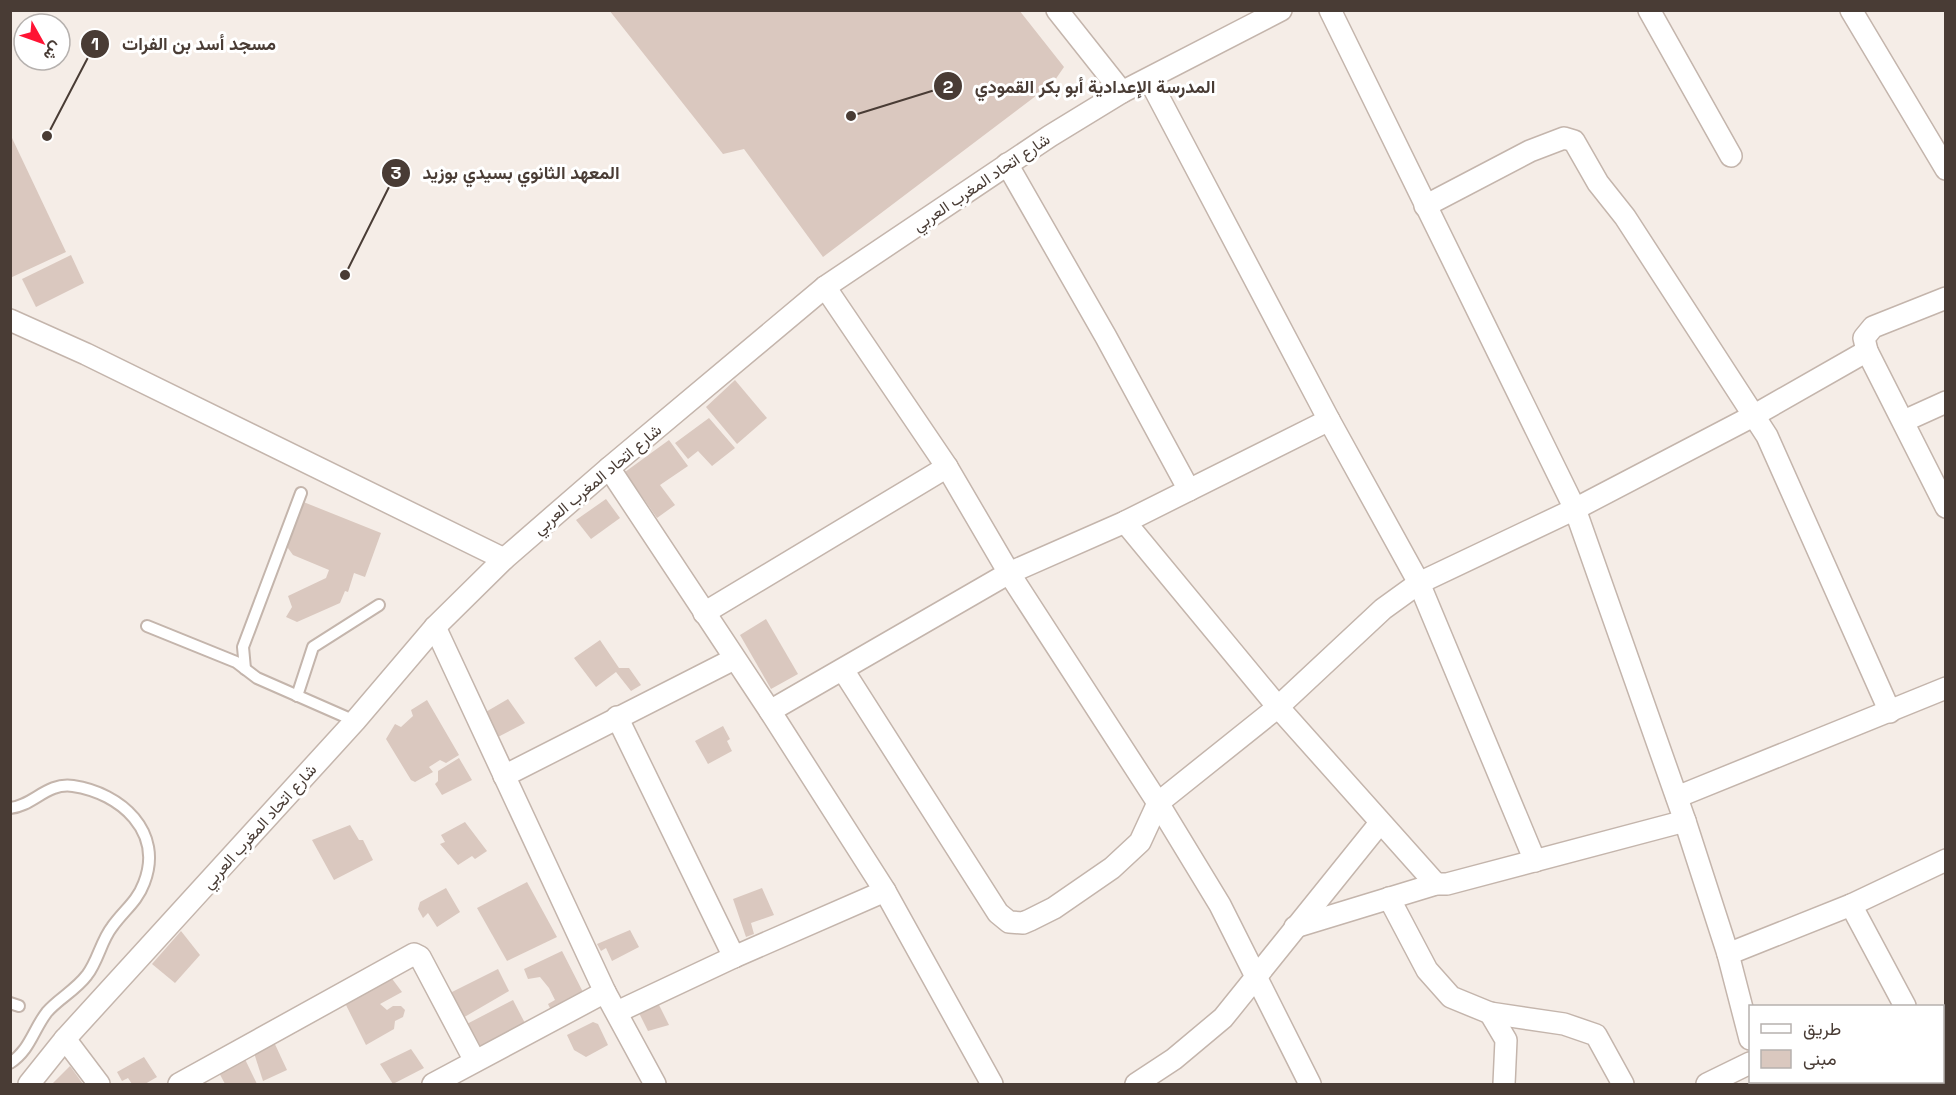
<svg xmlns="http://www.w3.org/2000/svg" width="1956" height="1095" font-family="'Space Grotesk',Vazirmatn,sans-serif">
	<rect width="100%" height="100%" fill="#f5ede7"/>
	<g fill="#dac8bf">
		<path d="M 609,10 L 1019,10 L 1064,67 L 1053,83 L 823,257 L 744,149 L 723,154 Z"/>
		<path d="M 12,138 L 66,252 L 10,278 L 10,139 Z"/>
		<path d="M 71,255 L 84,283 L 36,307 L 22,279 Z"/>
		<path d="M 735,380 L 767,418 L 737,444 L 706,407 Z"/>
		<path d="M 709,418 L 735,448 L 712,466 L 698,451 L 688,459 L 675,443 Z"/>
		<path d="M 669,440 L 688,466 L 660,485 L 675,505 L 657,518 L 625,472 Z"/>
		<path d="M 606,499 L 620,518 L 591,539 L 576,520 Z"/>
		<path d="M 301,501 L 381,533 L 365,577 L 354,573 L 348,592 L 345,591 L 340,603 L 297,622 L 286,617 L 292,607 L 288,596 L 326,578 L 329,570 L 293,555 L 285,544 Z"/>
		<path d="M 766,619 L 798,674 L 771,689 L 740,635 Z"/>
		<path d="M 600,640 L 619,668 L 629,668 L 641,685 L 631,691 L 616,672 L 596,687 L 574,658 Z"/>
		<path d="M 508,699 L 525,723 L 498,737 L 484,713 Z"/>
		<path d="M 427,700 L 459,755 L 446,763 L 440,760 L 429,767 L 433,772 L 415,782 L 411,780 L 386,739 L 395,724 L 401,727 L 413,716 L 411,710 Z"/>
		<path d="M 723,726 L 730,739 L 727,741 L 732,751 L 708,764 L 695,741 Z"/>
		<path d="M 459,758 L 472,780 L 442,795 L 435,784 L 438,781 L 438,771 Z"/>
		<path d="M 465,822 L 487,851 L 475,859 L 472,856 L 458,865 L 440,844 L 445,842 L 441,835 Z"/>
		<path d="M 350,825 L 359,840 L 363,840 L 373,860 L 334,880 L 312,840 Z"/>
		<path d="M 527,882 L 557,937 L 507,961 L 477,908 Z"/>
		<path d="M 446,888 L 460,912 L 437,927 L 428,913 L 423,918 L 418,909 L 420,902 Z"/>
		<path d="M 762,888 L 774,915 L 751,923 L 754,934 L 746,937 L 733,899 Z"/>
		<path d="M 630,930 L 639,947 L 612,961 L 606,948 L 601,951 L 597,944 Z"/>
		<path d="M 181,931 L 200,955 L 175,983 L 152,964 Z"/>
		<path d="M 562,951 L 585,996 L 553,1014 L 548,1004 L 555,1000 L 549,988 L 540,977 L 528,979 L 524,969 Z"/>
		<path d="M 498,969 L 509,991 L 461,1019 L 448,994 Z"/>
		<path d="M 387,972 L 402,992 L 380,1004 L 387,1010 L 393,1006 L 401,1006 L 405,1010 L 403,1017 L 395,1021 L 394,1029 L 366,1045 L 346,1005 L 369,990 Z"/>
		<path d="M 513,1000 L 527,1027 L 481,1048 L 478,1042 L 472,1040 L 463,1026 Z"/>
		<path d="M 659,1005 L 669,1025 L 648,1031 L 639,1013 Z"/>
		<path d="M 593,1022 L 598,1024 L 608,1045 L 586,1057 L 574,1050 L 567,1035 Z"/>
		<path d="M 273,1040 L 287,1070 L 263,1081 L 253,1050 Z"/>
		<path d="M 411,1049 L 424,1068 L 393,1084 L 380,1064 Z"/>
		<path d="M 242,1053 L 257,1084 L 225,1084 L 216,1067 Z"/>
		<path d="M 144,1057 L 157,1077 L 145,1084 L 132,1084 L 128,1078 L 122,1081 L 117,1072 Z"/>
		<path d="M 70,1066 L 83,1084 L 52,1084 Z"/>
	</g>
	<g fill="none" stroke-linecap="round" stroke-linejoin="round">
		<defs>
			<g id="service">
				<path d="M 147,626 L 236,662 L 257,678 L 355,721"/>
				<path d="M 245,669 L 243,647 L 301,493"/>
				<path d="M 297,696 L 313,647 L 379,605"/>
				<path d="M 10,808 C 33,806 47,782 73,786 C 121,793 164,832 144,883 C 137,902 123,911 112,927 C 101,941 98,961 87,975 C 76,990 58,999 47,1012 C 33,1030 30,1050 10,1063"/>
				<path d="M 10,1003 L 19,1006"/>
			</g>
			<g id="minor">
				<path d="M 1057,10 L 1122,92"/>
				<path d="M 1330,10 L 1575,509 L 1685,821 L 1728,954 L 1750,1039"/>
				<path d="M 1649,10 L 1731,156"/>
				<path d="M 1851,10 L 1946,169"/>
				<path d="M 1149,79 L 1329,420 L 1419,583 L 1535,861"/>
				<path d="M 1007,164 L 1106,337 L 1189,490"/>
				<path d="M 1425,206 L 1530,151 L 1564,138 L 1574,141 L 1598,183 L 1625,217 L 1767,436 L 1890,712"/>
				<path d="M 825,287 L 947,467 L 1009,573 L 1158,803 L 1220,905 L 1310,1084"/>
				<path d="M 1946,298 L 1873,327 L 1864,338 L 1867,351 L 1946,507"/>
				<path d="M 10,320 L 86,354 L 504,559"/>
				<path d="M 1904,421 L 1946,402"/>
				<path d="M 609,468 L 770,711 L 885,891 L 992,1084"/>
				<path d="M 1125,522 L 1278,707 L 1436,884"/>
				<path d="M 704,613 L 947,467"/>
				<path d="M 435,627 L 605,992 L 655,1084"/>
				<path d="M 843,670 L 998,913 L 1009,922 L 1023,923 L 1030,920 L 1054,908 L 1112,868 L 1140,842 L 1158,803 L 1278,707 L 1383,609 L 1419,583 L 1575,509 L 1753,416 L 1867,351"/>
				<path d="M 770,711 L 1009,573 L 1125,522 L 1329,420"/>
				<path d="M 617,717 L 734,957"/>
				<path d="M 504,776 L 734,659"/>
				<path d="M 1677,797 L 1946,688"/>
				<path d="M 1389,898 L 1427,970 L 1451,997 L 1490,1013 L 1564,1024 L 1596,1035 L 1623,1084"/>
				<path d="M 1851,905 L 1905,1006"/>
				<path d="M 1295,927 L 1436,884 L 1447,884 L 1685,821"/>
				<path d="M 1728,954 L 1851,905 L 1946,860"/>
				<path d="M 617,1012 L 734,957 L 885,891"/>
				<path d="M 1490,1013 L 1506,1040 L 1504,1084"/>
				<path d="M 65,1039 L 99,1084"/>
				<path d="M 1942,1076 L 1946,1081"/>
				<path d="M 1762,1082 L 1763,1084"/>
				<path d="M 29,1084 L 65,1039 L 355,721 L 435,627 L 504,559 L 609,468 L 825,287 L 1050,136 L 1122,92 L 1281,10"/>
				<path d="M 179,1084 L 414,954 L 420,957 L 475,1061"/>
				<path d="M 433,1084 L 605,992"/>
				<path d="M 1136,1084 L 1174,1059 L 1223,1018 L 1380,823"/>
				<path d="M 1707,1084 L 1750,1063"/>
			</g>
		</defs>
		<use href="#service" stroke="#c4b5ac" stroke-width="14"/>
		<use href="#minor" stroke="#c4b5ac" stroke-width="24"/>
		<use href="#service" stroke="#fff" stroke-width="10"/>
		<use href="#minor" stroke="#fff" stroke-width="21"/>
	</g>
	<g text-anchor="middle" stroke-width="6" stroke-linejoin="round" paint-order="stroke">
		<g font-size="16" fill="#493c35" stroke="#fff">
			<text transform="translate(981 182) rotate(-34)" y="6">شارع اتحاد المغرب العربي</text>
			<text transform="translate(597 479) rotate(-40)" y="6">شارع اتحاد المغرب العربي</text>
			<text transform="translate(259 826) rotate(-48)" y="6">شارع اتحاد المغرب العربي</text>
		</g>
	</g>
	<path fill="none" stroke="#493c35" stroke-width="2" d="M47 136L95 44M851 116L948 86M345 275L396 173"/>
	<g fill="#493c35" stroke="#fff" stroke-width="2">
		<circle cx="47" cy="136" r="6"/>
		<circle cx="851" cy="116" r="6"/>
		<circle cx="345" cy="275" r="6"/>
		<circle cx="95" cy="44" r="15"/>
		<circle cx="948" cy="86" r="15"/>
		<circle cx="396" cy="173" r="15"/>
	</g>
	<g font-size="18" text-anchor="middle" font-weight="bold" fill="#fff">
		<text x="95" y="50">1</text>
		<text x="948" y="93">2</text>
		<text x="396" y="179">3</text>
	</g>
	<g font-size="18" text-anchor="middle" font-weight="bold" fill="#493c35" stroke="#fff" stroke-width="6" stroke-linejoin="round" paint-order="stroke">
		<text x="199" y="50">مسجد أسد بن الفرات</text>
		<text x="1095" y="93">المدرسة الإعدادية أبو بكر القمودي</text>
		<text x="521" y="179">المعهد الثانوي بسيدي بوزيد</text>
	</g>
	<rect width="1956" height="1095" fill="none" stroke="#493c35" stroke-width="24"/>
	<rect x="1749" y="1005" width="195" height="78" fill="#ffffff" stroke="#b6b1ae" stroke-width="1.5"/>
	<rect x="1761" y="1024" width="30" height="9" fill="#ffffff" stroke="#b6b1ae" stroke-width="1.5"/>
	<text x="1803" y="1035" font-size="18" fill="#493c35">طريق</text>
	<rect x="1761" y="1050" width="30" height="18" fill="#dac8bf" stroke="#b6b1ae" stroke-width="1.5"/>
	<text x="1803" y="1065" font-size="18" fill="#493c35">مبنى</text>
	<g transform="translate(42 42) rotate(130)"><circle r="28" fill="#ffffff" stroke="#b6b1ae" stroke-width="1.5"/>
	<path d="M0-4.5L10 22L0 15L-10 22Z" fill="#ff1434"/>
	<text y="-9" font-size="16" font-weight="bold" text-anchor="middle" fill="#493c35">ش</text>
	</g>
</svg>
